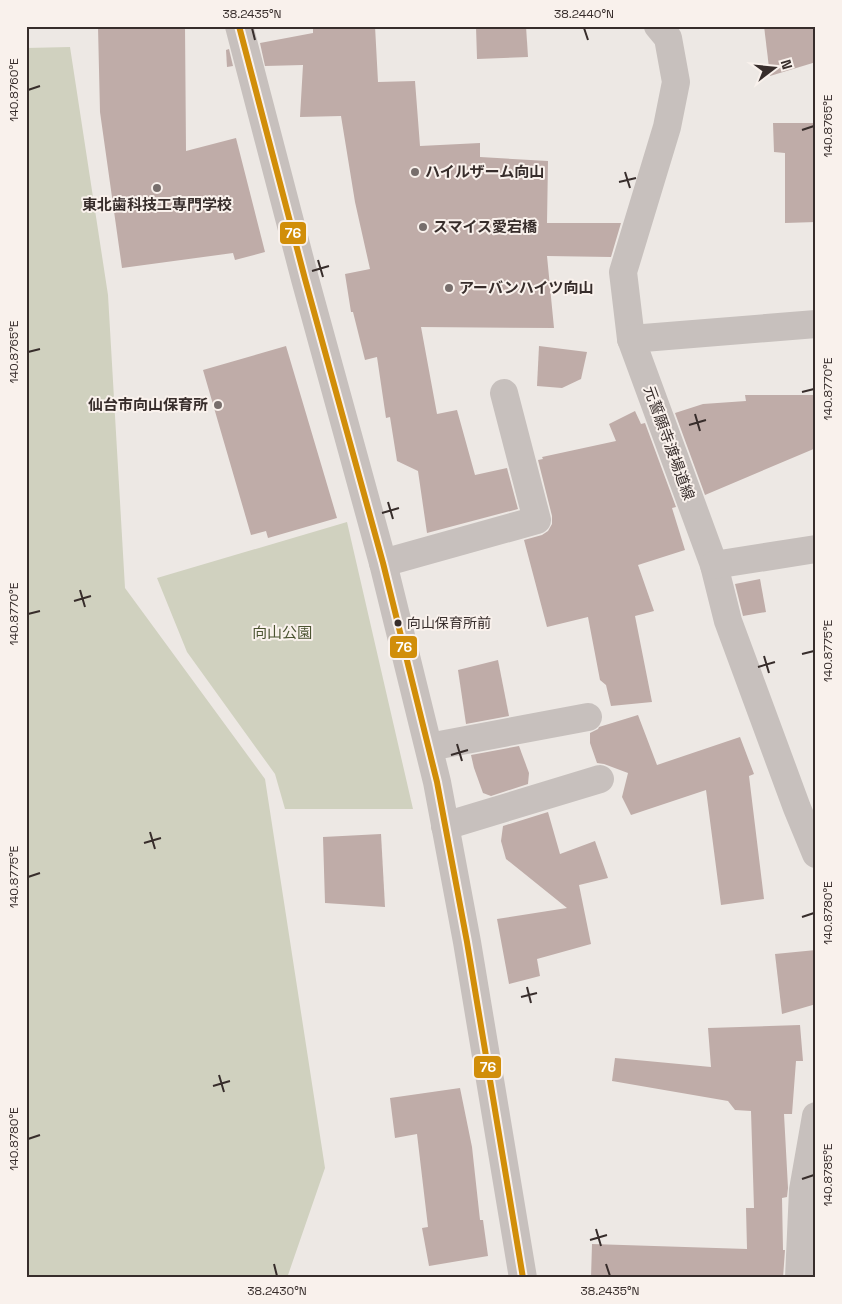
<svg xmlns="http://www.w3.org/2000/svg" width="842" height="1304" font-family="'Space Grotesk','Noto Sans JP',sans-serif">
	<rect width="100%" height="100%" fill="#ede8e4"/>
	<g fill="#d0d1bf">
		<path d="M 70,47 L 108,295 L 125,588 L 265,779 L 325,1168 L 287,1278 L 26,1278 L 26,48 Z"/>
		<path d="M 347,522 L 413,809 L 285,809 L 275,774 L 187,652 L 157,578 Z"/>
	</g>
	<g fill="#bfaca8">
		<path d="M 124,26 L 185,26 L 186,151 L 236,138 L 265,252 L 235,260 L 233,253 L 122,268 L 100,112 L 98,27 Z"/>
		<path d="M 313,26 L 375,26 L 378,82 L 415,81 L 420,146 L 480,143 L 480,157 L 548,161 L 547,223 L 621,223 L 611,257 L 547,256 L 554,328 L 421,327 L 437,414 L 457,410 L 475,475 L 507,468 L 518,509 L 427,533 L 418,471 L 397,461 L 390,417 L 386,418 L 377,357 L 365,360 L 353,312 L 351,312 L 345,274 L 370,269 L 355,202 L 341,116 L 300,117 L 303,65 L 265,66 L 260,43 L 313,33 Z"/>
		<path d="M 476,26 L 526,26 L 528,57 L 477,59 Z"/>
		<path d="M 764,26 L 816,26 L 816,62 L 770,76 Z"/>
		<path d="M 229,49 L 233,66 L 227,67 L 226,50 Z"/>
		<path d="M 773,123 L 816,123 L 816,222 L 785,223 L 785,153 L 774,152 Z"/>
		<path d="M 286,346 L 337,518 L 268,538 L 266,531 L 251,535 L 203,370 Z"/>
		<path d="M 539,346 L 587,352 L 581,379 L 562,388 L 537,386 Z"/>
		<path d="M 745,395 L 816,395 L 816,448 L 705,495 L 675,413 L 703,404 L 746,401 Z"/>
		<path d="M 635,411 L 641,424 L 645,423 L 676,507 L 672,508 L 685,550 L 638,565 L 654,611 L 635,616 L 652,702 L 611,706 L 606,685 L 600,680 L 588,617 L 547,627 L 524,540 L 542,535 L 548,531 L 552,524 L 552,516 L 538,460 L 543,459 L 542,457 L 616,441 L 609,424 Z"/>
		<path d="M 760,579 L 766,612 L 743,616 L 735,584 Z"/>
		<path d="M 498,660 L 509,716 L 466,724 L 458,670 Z"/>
		<path d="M 638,715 L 657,765 L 740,737 L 754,774 L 749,776 L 764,899 L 721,905 L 706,790 L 631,815 L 622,797 L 628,773 L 604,764 L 597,763 L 590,743 L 590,733 L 598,729 L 599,727 Z"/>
		<path d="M 519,746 L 529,773 L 528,784 L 491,796 L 483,793 L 474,768 L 471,755 Z"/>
		<path d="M 548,812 L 560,854 L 595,841 L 608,878 L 579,885 L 591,944 L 537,959 L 540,976 L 509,984 L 497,919 L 567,908 L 506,859 L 501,841 L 503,826 Z"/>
		<path d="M 381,834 L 385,907 L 325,903 L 323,837 Z"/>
		<path d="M 816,950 L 816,1004 L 782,1014 L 775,954 Z"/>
		<path d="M 800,1025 L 803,1061 L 796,1061 L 792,1114 L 784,1114 L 788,1188 L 787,1197 L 782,1198 L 783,1250 L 785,1250 L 783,1278 L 591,1278 L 592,1244 L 747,1249 L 746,1208 L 754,1208 L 751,1111 L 735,1110 L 728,1101 L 612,1081 L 615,1058 L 711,1067 L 708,1028 Z"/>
		<path d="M 460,1088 L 472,1147 L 480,1220 L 483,1220 L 488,1256 L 429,1266 L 422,1228 L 428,1227 L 417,1134 L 395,1138 L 390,1098 Z"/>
	</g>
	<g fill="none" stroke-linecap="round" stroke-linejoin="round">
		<g stroke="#c7c0bd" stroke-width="28">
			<path d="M 239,26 L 305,279 L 383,563 L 437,782 L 467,942 L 523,1278"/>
			<path d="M 658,26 L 668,38 L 676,82 L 667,127 L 623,272 L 631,339 L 714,565 L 728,621 L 797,808 L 816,854"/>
			<path d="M 631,339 L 816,324"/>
			<path d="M 383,563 L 537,520 L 504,393"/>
			<path d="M 714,565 L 816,549"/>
			<path d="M 429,747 L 588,717"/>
			<path d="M 445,826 L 600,779"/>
			<path d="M 799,1278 L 803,1190 L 816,1116"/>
		</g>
		<defs>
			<path id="bus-1" d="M 239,26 L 305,279 L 383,563 L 437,782 L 467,942 L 523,1278"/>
		</defs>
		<use href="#bus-1" stroke="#f9f1ec" stroke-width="10"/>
		<use href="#bus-1" stroke="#d18e09" stroke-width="6"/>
	</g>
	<path fill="none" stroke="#372d2b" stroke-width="2" d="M 252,28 L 255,40M 584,28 L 588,40M 28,90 L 40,86M 802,130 L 814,126M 625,172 L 630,188M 619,182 L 636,178M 318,260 L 323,277M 312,271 L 329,266M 28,352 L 40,349M 802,392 L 814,389M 695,414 L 700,431M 689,425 L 706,420M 388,502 L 393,519M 382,513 L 399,508M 80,590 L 85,607M 74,601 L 91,596M 28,614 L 40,611M 802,654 L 814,651M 764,656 L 769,673M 758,667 L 775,662M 457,744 L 462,761M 451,755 L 468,750M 150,832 L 155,849M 144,843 L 161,838M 28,877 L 40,873M 802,917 L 814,913M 527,987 L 531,1003M 521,997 L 537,993M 219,1075 L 224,1092M 213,1086 L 230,1081M 28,1139 L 40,1135M 802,1179 L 814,1175M 596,1229 L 601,1246M 590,1240 L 607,1235M 274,1264 L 277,1276M 606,1264 L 610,1276"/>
	<g fill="#776e6c" stroke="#f9f1ec" stroke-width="2">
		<circle cx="415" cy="172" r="5"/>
		<circle cx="157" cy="188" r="5"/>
		<circle cx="423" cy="227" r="5"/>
		<circle cx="449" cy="288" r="5"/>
		<circle cx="218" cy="405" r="5"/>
	</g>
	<circle fill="#372d2b" stroke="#f9f1ec" stroke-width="2" cx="398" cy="623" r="4.5"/>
	<g text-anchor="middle" stroke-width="4" stroke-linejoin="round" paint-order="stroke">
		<g font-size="14" fill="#372d2b" stroke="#f9f1ec" text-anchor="start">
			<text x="407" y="628">向山保育所前</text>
		</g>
		<g font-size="15" font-weight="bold" fill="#372d2b" stroke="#f9f1ec" text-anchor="start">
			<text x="425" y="177">ハイルザーム向山</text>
			<text x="157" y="210" text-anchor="middle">東北歯科技工専門学校</text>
			<text x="433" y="232">スマイス愛宕橋</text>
			<text x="459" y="293">アーバンハイツ向山</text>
			<text x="208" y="410" text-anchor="end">仙台市向山保育所</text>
		</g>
		<g font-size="15" fill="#372d2b" stroke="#f9f1ec">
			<text transform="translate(669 443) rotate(70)" y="5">元誓願寺渡場道線</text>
		</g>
		<g font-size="15" fill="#4b5431" stroke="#f9f1ec">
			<text x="282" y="638">向山公園</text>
		</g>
	</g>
	<g stroke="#f9f1ec" stroke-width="2">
		<rect x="279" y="221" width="28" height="24" rx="5" fill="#d18e09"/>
		<rect x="389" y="635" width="29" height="24" rx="5" fill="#d18e09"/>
		<rect x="473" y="1055" width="29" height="24" rx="5" fill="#d18e09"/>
	</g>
	<g font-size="14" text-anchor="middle" font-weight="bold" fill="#fff">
		<text x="293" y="238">76</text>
		<text x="404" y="652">76</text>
		<text x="488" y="1072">76</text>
	</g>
	<rect width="842" height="1304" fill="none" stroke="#f9f1ec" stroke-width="55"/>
	<g transform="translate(774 68) rotate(74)" stroke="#f9f1ec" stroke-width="4" paint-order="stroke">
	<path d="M0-4L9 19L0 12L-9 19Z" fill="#372d2b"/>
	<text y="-8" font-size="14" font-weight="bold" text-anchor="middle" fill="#372d2b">N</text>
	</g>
	<rect x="28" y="28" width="786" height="1248" fill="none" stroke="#372d2b" stroke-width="2"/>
	<g font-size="12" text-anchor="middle" fill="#372d2b">
		<text x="252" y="18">38.2435°N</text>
		<text x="584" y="18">38.2440°N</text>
		<text transform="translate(14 90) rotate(-90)" y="4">140.8760°E</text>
		<text transform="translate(828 126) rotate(-90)" y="4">140.8765°E</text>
		<text transform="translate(14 352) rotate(-90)" y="4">140.8765°E</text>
		<text transform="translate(828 389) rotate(-90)" y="4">140.8770°E</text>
		<text transform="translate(14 614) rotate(-90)" y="4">140.8770°E</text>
		<text transform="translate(828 651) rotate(-90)" y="4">140.8775°E</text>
		<text transform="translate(14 877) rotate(-90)" y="4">140.8775°E</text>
		<text transform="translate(828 913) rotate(-90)" y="4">140.8780°E</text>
		<text transform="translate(14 1139) rotate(-90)" y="4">140.8780°E</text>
		<text transform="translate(828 1175) rotate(-90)" y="4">140.8785°E</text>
		<text x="277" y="1295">38.2430°N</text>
		<text x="610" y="1295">38.2435°N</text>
	</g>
</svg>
